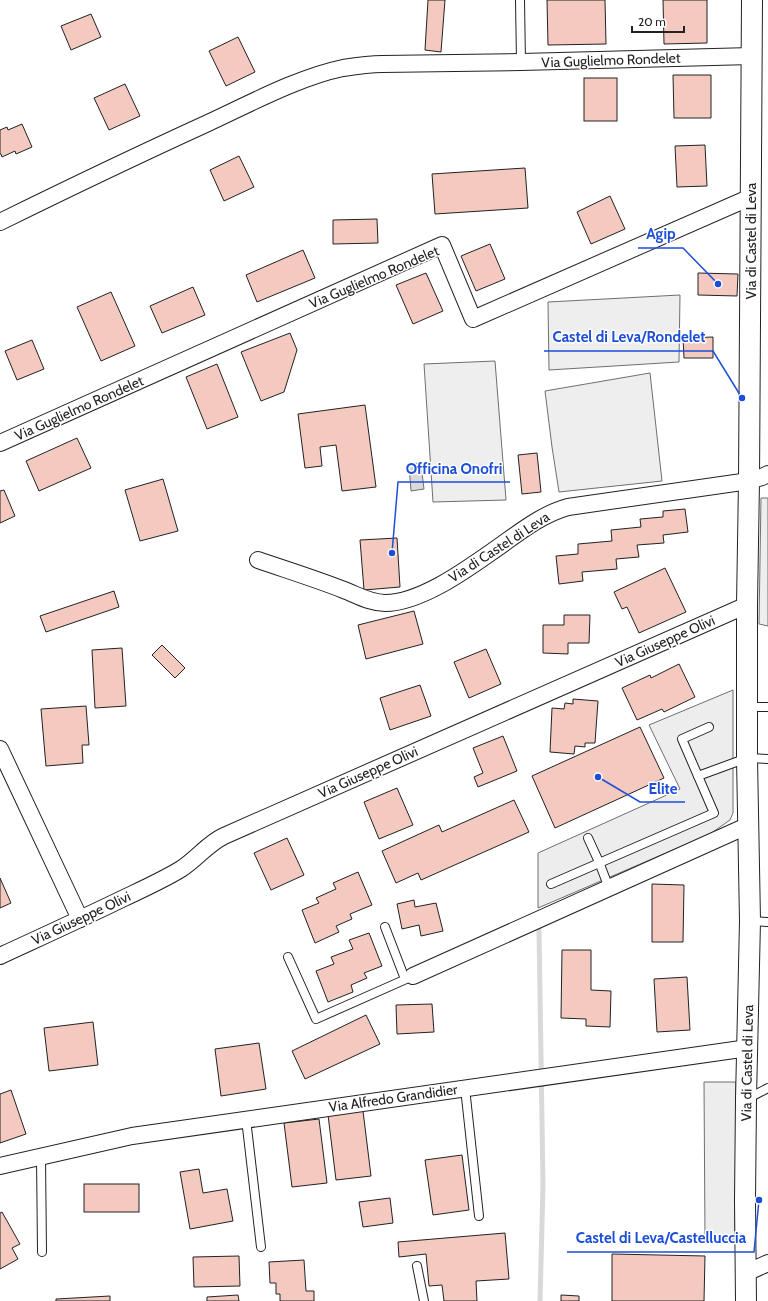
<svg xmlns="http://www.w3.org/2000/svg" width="768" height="1301" font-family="Cabin,sans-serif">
	<rect width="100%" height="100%" fill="#fff"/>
	<g fill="#eee" stroke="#6f6f6f">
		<path d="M 680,295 L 679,362 L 549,370 L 548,302 Z"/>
		<path d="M 495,361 L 506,500 L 433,502 L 424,364 Z"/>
		<path d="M 650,373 L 662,481 L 559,492 L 552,447 L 545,391 Z"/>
		<path d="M 761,498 L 768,498 L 768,626 L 759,624 Z"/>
	</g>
	<g fill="#ededed" stroke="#6f6f6f">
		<path d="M 733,690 L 733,813 L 730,820 L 710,834 L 538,908 L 538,853 L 680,789 L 649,725 Z"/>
		<path d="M 704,1082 L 736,1082 L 735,1239 L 705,1239 Z"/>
	</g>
	<path fill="#d9d9d9" stroke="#6f6f6f" d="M 413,463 L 421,464 L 424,489 L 411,491 L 409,466 Z"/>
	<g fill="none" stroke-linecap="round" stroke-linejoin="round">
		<path stroke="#d9d9d9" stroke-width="5" d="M 539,929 L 543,1185 L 540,1301"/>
	</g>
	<g fill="#f3c9c0" stroke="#222">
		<path d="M 428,0 L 445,0 L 441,52 L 425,50 Z"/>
		<path d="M 547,0 L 605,0 L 606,44 L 548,45 Z"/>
		<path d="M 663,0 L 707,0 L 707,43 L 664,44 Z"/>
		<path d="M 91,14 L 101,37 L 71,50 L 61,26 Z"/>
		<path d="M 238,37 L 255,72 L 226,86 L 209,51 Z"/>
		<path d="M 673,75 L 711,75 L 711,118 L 674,118 Z"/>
		<rect x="584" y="78" width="33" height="43"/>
		<path d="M 125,84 L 140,116 L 109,130 L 94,98 Z"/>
		<path d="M 22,124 L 32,147 L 16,154 L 15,151 L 2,157 L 1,154 L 0,154 L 0,130 L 7,127 L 8,130 Z"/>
		<path d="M 705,145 L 707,186 L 677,187 L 675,146 Z"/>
		<path d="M 239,156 L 254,187 L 224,201 L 210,170 Z"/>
		<path d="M 525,168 L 528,208 L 435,214 L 432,174 Z"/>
		<path d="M 610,196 L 625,229 L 591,244 L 577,212 Z"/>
		<path d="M 377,219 L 378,243 L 333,244 L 333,220 Z"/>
		<path d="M 490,244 L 505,279 L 476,291 L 461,256 Z"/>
		<path d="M 303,250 L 315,278 L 257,302 L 246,275 Z"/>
		<path d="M 426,273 L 443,311 L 413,324 L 396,285 Z"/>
		<path d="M 698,273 L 738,274 L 737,296 L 698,295 Z"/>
		<path d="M 193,287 L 205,315 L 162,333 L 150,306 Z"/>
		<path d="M 111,292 L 135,346 L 101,361 L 77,307 Z"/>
		<path d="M 290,333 L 297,350 L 284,392 L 261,401 L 241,352 Z"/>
		<path d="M 713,337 L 713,358 L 684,358 L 683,338 Z"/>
		<path d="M 32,340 L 44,369 L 17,380 L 5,351 Z"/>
		<path d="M 217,364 L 238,417 L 207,429 L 186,377 Z"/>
		<path d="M 365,405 L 376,487 L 342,491 L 336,445 L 320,447 L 322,466 L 305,468 L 298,414 Z"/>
		<path d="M 77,438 L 91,468 L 39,491 L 26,461 Z"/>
		<path d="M 537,453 L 541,492 L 522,494 L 518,455 Z"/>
		<path d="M 163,479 L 178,531 L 140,541 L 125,490 Z"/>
		<path d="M 4,490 L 15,516 L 0,523 L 0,491 Z"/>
		<path d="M 685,509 L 688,532 L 663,535 L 664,543 L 637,545 L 639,557 L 616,559 L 617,569 L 582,572 L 583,581 L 559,584 L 556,556 L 578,554 L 578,544 L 612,541 L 611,530 L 641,527 L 640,519 L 663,517 L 663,511 Z"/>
		<path d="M 397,538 L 400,587 L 364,590 L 360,540 Z"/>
		<path d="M 665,568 L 686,612 L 639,633 L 627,607 L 622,609 L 614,592 Z"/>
		<path d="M 114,591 L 119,607 L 46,632 L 40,616 Z"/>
		<path d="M 414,611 L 423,644 L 366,659 L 358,625 Z"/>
		<path d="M 564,615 L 590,615 L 589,643 L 568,643 L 568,654 L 543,653 L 543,625 L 564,625 Z"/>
		<path d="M 162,645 L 185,668 L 175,678 L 152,655 Z"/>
		<path d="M 122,648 L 126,706 L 95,708 L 92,650 Z"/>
		<path d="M 486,649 L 501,684 L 469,698 L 454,662 Z"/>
		<path d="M 679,664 L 695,697 L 664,712 L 662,709 L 637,720 L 622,688 L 650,675 L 651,678 Z"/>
		<path d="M 420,685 L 431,716 L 390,730 L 380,698 Z"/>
		<path d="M 573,699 L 598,701 L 595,743 L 585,743 L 585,747 L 575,746 L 574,754 L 550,752 L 552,708 L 564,709 L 565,703 L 573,704 Z"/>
		<path d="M 86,706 L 89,745 L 82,745 L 83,763 L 46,766 L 41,709 Z"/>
		<path d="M 640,727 L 664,778 L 555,828 L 532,776 Z"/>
		<path d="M 503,736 L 517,771 L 478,787 L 474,777 L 483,773 L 473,748 Z"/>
		<path d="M 397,788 L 413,825 L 379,839 L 364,802 Z"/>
		<path d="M 514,800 L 529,832 L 421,880 L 418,873 L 396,883 L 382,851 L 439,825 L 442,832 Z"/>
		<path d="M 287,838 L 304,875 L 271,890 L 254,853 Z"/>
		<path d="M 358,872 L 372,905 L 350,914 L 352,919 L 336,926 L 339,932 L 315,943 L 302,910 L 319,903 L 316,898 L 336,889 L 333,883 Z"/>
		<path d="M 0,878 L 11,903 L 0,908 Z"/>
		<path d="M 652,884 L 684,885 L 683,942 L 652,942 Z"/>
		<path d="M 414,900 L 415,907 L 436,903 L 443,931 L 421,936 L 419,925 L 402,929 L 397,904 Z"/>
		<path d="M 369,933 L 382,966 L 364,973 L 367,978 L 351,985 L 353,992 L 328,1002 L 316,971 L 334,964 L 331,957 L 353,949 L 349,940 Z"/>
		<path d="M 562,950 L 591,950 L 591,990 L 611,991 L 610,1027 L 586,1026 L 586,1019 L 561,1018 Z"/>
		<path d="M 687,977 L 690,1030 L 657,1032 L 654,979 Z"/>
		<path d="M 432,1004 L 434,1032 L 397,1034 L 396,1005 Z"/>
		<path d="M 366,1015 L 380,1044 L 305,1079 L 292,1051 Z"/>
		<path d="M 93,1022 L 98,1065 L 49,1071 L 44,1028 Z"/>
		<path d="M 259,1043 L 266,1089 L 221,1096 L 215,1049 Z"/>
		<path d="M 11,1090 L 26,1134 L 0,1143 L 0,1094 Z"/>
		<path d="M 363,1111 L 371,1176 L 336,1180 L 328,1115 Z"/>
		<path d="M 319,1119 L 327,1183 L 292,1187 L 284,1123 Z"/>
		<path d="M 462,1155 L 469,1210 L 433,1215 L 425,1160 Z"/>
		<path d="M 199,1169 L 203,1193 L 227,1189 L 233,1221 L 190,1229 L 180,1172 Z"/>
		<rect x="84" y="1184" width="55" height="28"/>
		<path d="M 390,1198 L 393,1223 L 363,1227 L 359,1202 Z"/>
		<path d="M 2,1212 L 20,1244 L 12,1248 L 18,1259 L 0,1269 L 0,1213 Z"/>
		<path d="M 505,1233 L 509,1279 L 476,1281 L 477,1301 L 444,1301 L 442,1285 L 429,1286 L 426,1254 L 399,1257 L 398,1242 Z"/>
		<path d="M 612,1254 L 705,1256 L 704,1301 L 612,1301 Z"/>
		<path d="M 239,1256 L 240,1286 L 194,1287 L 193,1257 Z"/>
		<path d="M 304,1260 L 306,1291 L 314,1291 L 314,1301 L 280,1301 L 280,1294 L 276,1294 L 276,1283 L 270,1283 L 269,1262 Z"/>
		<path d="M 238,1295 L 239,1301 L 207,1301 L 207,1297 Z"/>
		<path d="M 561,1295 L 579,1296 L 579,1301 L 561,1301 Z"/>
		<path d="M 110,1296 L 110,1301 L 56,1301 L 56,1299 Z"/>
	</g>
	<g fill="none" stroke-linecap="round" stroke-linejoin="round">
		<defs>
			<g id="service">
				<path d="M 520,0 L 521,62"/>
				<path d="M 747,707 L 768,707"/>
				<path d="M 698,776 L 747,758 L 768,759"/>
				<path d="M 588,838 L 599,862 L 609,888"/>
				<path d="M 551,884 L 714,813 L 682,739 L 709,727"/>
				<path d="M 750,921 L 768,922"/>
				<path d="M 385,927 L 405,979"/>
				<path d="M 288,957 L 316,1019 L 413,976"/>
				<path d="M 465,1088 L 479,1216"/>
				<path d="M 747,1099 L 768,1088"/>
				<path d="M 246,1119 L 261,1247"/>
				<path d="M 41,1157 L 42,1252"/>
				<path d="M 417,1266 L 424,1301"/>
			</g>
			<g id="minor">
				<path d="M 0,222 C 69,188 138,155 208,123 C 249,104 299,77 343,68 C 356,66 369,64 382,64 L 521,62 L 752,56"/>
				<path d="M 0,443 L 442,245 L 473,319 L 751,197"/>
				<path d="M 258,560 C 287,570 316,579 344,590 C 357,595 370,603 385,603 C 419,603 463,572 490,553 C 515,536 539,515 568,507 L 749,481 L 762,477 L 768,474"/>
				<path d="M 0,749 L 80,919"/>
				<path d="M 0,956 C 41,937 83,918 124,898 C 143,889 163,880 181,869 C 197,859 207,844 224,836 L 747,605"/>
				<path d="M 413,976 L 749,825"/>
				<path d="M 0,1166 L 132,1136 L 748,1048"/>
				<path d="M 746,1273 L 768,1263"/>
			</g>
			<path id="tertiary" d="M 746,1301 L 745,1201 L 746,1099 L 750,921 L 747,758 L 747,605 L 749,481 L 752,0"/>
		</defs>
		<use href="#service" stroke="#222" stroke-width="10"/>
		<use href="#minor" stroke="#222" stroke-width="18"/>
		<use href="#tertiary" stroke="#222" stroke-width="22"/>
		<use href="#service" stroke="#fff" stroke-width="8"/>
		<use href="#minor" stroke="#fff" stroke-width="16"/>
		<use href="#tertiary" stroke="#fff" stroke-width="20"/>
	</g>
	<g text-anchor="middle" stroke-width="3" stroke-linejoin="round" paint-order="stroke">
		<g font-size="14" fill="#222" stroke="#fff">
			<text transform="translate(611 60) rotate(-2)" y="5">Via Guglielmo Rondelet</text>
			<text transform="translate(751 241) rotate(-90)" y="5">Via di Castel di Leva</text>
			<text transform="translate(374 277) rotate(-23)" y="5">Via Guglielmo Rondelet</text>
			<text transform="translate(79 408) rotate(-24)" y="5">Via Guglielmo Rondelet</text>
			<text transform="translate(499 547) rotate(-33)" y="5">Via di Castel di Leva</text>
			<text transform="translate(665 641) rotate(-24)" y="5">Via Giuseppe Olivi</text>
			<text transform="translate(368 772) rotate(-24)" y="5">Via Giuseppe Olivi</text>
			<text transform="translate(81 918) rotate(-25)" y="5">Via Giuseppe Olivi</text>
			<text transform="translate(747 1063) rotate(-89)" y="5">Via di Castel di Leva</text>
			<text transform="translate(393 1098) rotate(-8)" y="5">Via Alfredo Grandidier</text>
		</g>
	</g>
	<path fill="none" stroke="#1d4ed8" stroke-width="1.5" d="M718 284L683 248H638M742 398L713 351H544M392 553L398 482H510M598 777L640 802H685M759 1200L754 1252H567"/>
	<g fill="#1d4ed8" stroke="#fff" stroke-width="1.5">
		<circle cx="718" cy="284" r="4"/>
		<circle cx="742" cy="398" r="4"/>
		<circle cx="392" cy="553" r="4"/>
		<circle cx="598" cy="777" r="4"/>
		<circle cx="759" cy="1200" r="4"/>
	</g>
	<g font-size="15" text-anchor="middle" font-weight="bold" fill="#1d4ed8" stroke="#fff" stroke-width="3" stroke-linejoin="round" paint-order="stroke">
		<text x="661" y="239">Agip</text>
		<text x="629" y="342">Castel di Leva/Rondelet</text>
		<text x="454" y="474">Officina Onofri</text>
		<text x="663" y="794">Elite</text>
		<text x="661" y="1243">Castel di Leva/Castelluccia</text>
	</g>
	<path d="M632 26v6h52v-6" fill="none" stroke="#222222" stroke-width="2"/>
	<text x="638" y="26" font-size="12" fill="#222222" stroke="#ffffff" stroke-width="3" paint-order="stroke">20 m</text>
</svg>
